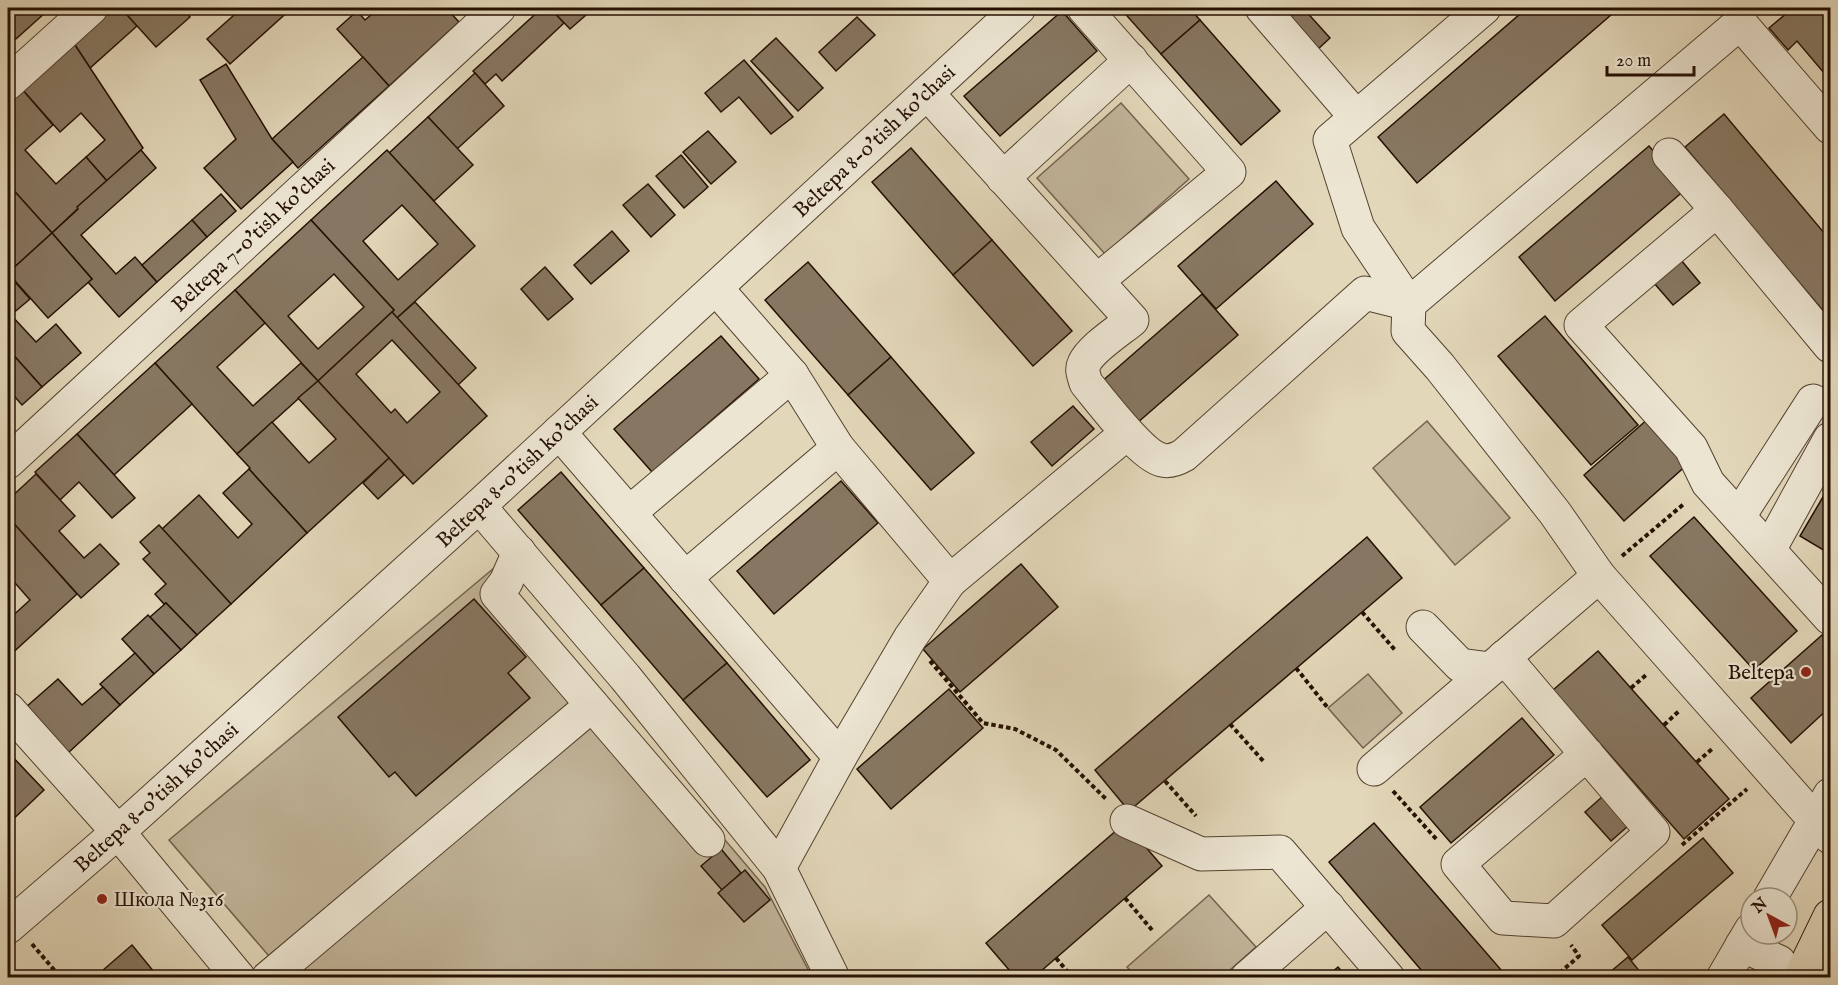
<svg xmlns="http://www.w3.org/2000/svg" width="1838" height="985" font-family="'IM FELL English',serif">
	<rect width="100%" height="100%" fill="#e2d7b9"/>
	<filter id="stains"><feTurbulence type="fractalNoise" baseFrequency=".00333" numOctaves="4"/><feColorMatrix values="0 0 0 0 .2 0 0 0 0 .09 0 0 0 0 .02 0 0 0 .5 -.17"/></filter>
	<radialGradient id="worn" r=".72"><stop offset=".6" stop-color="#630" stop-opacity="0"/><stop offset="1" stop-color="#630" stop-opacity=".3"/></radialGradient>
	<g fill="#c2b59a" stroke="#74624e" stroke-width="1.5">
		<path d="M 1121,103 L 1189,179 L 1105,254 L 1037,178 Z"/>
		<path d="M 1427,421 L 1510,518 L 1455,565 L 1373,468 Z"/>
		<path d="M 494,568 L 765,887 L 812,977 L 287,977 L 169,840 Z"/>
		<path d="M 1368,674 L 1402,713 L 1363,748 L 1328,708 Z"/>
		<path d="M 1209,895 L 1256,947 L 1222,977 L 1136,977 L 1127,967 Z"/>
	</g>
	<g fill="#877762" stroke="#251003" stroke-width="1.5" fill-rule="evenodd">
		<path d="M 8,8 L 42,8 L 46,12 L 8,46 Z"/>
		<path d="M 111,8 L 121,8 L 137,26 L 90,68 L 73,42 Z"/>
		<path d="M 121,8 L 182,8 L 190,17 L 156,47 Z"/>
		<path d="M 242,8 L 292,8 L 230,64 L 207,39 Z"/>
		<path d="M 379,8 L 446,8 L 459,22 L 389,86 L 337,29 L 357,11 L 365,20 Z"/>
		<path d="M 542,8 L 550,8 L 564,23 L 502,81 L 496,74 L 485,84 L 473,71 Z"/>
		<path d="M 550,8 L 594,8 L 570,29 Z"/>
		<path d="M 1120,8 L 1189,8 L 1200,20 L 1161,54 Z"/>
		<path d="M 1280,8 L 1303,8 L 1330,38 L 1317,50 Z"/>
		<path d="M 1527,8 L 1619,8 L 1417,183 L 1378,137 Z"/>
		<path d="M 1793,8 L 1830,8 L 1830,80 L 1797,41 L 1788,50 L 1769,28 Z"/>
		<path d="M 1062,11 L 1097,51 L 1000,136 L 964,96 Z"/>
		<path d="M 857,17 L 875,35 L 836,71 L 819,52 Z"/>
		<path d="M 1200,20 L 1280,111 L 1241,145 L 1161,54 Z"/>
		<path d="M 776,38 L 823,88 L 798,111 L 751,61 Z"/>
		<path d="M 73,42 L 143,148 L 107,181 L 86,157 L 105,140 L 81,113 L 60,132 L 21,88 Z"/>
		<path d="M 363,57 L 389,86 L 298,168 L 272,139 Z"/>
		<path d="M 744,60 L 793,117 L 771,134 L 739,97 L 721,112 L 705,93 Z"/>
		<path d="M 226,64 L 272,139 L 293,162 L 241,209 L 204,168 L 236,139 L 200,80 Z"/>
		<path d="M 475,73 L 504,106 L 457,149 L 428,117 Z"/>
		<path d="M 21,88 L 53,125 L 25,150 L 56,184 L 86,157 L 107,181 L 52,233 L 8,184 L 8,100 Z"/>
		<path d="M 1724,114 L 1830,240 L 1830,319 L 1685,147 Z"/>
		<path d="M 428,117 L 473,165 L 434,201 L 389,153 Z"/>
		<path d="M 708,131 L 736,162 L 711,184 L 683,152 Z"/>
		<path d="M 1649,146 L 1686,189 L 1555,301 L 1519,257 Z"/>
		<path d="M 911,148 L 992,240 L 953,275 L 872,182 Z"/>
		<path d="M 141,150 L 156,168 L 81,235 L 116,274 L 135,257 L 157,282 L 119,317 L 88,282 L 92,279 L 52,233 L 78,209 L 77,207 Z"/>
		<path d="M 387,150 L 475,246 L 397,318 L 392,312 L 394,310 L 311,220 ZM 402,205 L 438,244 L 398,280 L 363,241 Z"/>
		<path d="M 681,155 L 708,187 L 684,208 L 656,176 Z"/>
		<path d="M 1276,181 L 1313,224 L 1216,309 L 1178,266 Z"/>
		<path d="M 8,184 L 52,233 L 8,273 L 8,230 L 12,226 L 8,221 Z"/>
		<path d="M 648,184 L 675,215 L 651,237 L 623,205 Z"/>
		<path d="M 221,194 L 236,211 L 207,237 L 192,220 Z"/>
		<path d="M 192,220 L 207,237 L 157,282 L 142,265 Z"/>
		<path d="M 311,220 L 394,310 L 318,381 L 235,290 ZM 334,274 L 364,307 L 318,349 L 288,316 Z"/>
		<path d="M 612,231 L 629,251 L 591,284 L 574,265 Z"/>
		<path d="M 52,233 L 92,279 L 48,318 L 8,273 Z"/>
		<path d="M 992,240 L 1072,331 L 1033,366 L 953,275 Z"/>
		<path d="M 1681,260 L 1700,283 L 1673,305 L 1654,283 Z"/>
		<path d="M 808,262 L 891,357 L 848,395 L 765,300 Z"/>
		<path d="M 545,267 L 573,299 L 548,320 L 521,289 Z"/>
		<path d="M 8,274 L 30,299 L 11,315 L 36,342 L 56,324 L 81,353 L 42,387 L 8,349 Z"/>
		<path d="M 235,290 L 265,323 L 217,367 L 253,406 L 301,363 L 318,381 L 237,454 L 155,363 Z"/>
		<path d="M 1202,294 L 1238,335 L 1136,424 L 1100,383 Z"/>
		<path d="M 415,302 L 476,368 L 458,385 L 397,318 Z"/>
		<path d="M 392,312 L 487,416 L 413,484 L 318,381 ZM 392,340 L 440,392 L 407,423 L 395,409 L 391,413 L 356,374 Z"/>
		<path d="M 1545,316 L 1638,425 L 1591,465 L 1498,356 Z"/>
		<path d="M 721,336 L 759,379 L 652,472 L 614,429 Z"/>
		<path d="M 8,349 L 42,387 L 22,405 L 8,389 Z"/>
		<path d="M 891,357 L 974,453 L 931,490 L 848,395 Z"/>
		<path d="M 155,363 L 192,404 L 114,475 L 77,434 Z"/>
		<path d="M 318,381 L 389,458 L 307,533 L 249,469 L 250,468 L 237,454 L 272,422 L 309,463 L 336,439 L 298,398 Z"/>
		<path d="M 1073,406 L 1094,429 L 1052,466 L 1031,442 Z"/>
		<path d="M 1649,418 L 1689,463 L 1624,521 L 1584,475 Z"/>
		<path d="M 77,434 L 135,498 L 112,518 L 79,482 L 60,500 L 35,472 Z"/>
		<path d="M 389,458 L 404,475 L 378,499 L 363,483 Z"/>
		<path d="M 249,469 L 307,533 L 231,604 L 162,529 L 199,495 L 238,538 L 252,524 L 223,493 Z"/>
		<path d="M 561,472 L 644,568 L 601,605 L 518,510 Z"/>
		<path d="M 36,474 L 75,516 L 59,531 L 84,558 L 100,544 L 119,564 L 81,598 L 8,517 L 8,500 Z"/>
		<path d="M 841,481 L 878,523 L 774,614 L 737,571 Z"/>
		<path d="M 1830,485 L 1830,554 L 1800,536 Z"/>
		<path d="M 8,517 L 77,594 L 8,657 L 8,620 L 30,600 L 8,575 Z"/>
		<path d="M 1694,517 L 1797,631 L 1754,670 L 1650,556 Z"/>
		<path d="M 159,525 L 231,604 L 197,635 L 166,603 L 164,604 L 155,594 L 166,584 L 143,559 L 150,553 L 140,542 Z"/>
		<path d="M 1367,537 L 1402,578 L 1129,811 L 1095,770 Z"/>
		<path d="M 1021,564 L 1058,607 L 960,692 L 923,649 Z"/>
		<path d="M 644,568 L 727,663 L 683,700 L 601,605 Z"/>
		<path d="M 474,599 L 526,657 L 508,673 L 530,698 L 416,796 L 395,772 L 389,777 L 338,717 Z"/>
		<path d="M 166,603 L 197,635 L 181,650 L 150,617 Z"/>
		<path d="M 148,615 L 181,650 L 154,674 L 122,639 Z"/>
		<path d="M 1822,635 L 1830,645 L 1830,707 L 1791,743 L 1751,698 Z"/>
		<path d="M 1598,651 L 1729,799 L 1684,839 L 1553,690 Z"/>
		<path d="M 135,653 L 154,674 L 120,705 L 100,684 Z"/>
		<path d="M 727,663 L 810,760 L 767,797 L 683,700 Z"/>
		<path d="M 58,679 L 82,705 L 103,687 L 120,705 L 68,753 L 26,707 Z"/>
		<path d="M 949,689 L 983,728 L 891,809 L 857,769 Z"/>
		<path d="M 1522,718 L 1554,755 L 1451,843 L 1420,807 Z"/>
		<path d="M 8,752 L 44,790 L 8,824 Z"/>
		<path d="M 1602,797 L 1628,826 L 1611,841 L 1585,812 Z"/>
		<path d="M 1125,823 L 1162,866 L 1033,978 L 1016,978 L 986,943 Z"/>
		<path d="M 1374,823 L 1508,978 L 1428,978 L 1363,902 L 1329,862 Z"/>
		<path d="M 1703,838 L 1733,873 L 1632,960 L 1602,925 Z"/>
		<path d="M 721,849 L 741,873 L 722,890 L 701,866 Z"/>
		<path d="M 745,870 L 770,900 L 744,922 L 718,893 Z"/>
		<path d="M 132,945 L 159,978 L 94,978 Z"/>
		<path d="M 1628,957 L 1645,978 L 1603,978 Z"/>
		<path d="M 1338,967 L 1347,978 L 1325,978 Z"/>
	</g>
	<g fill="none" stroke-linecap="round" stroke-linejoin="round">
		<defs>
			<g id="minor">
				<path d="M 1084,8 L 1229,172 L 1097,281"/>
				<path d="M 1262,8 L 1356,117"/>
				<path d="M 1484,8 L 1330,140 L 1358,228 L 1409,304 L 1408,331 L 1440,367 L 1555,513 L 1599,576 L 1830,837"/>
				<path d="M 1740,8 L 1740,23 L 1830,127"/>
				<path d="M 8,83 L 91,8"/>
				<path d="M 927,93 L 1132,320 C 1120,330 1090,349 1084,364 C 1081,370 1084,376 1086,383 C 1100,400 1142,456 1162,460 C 1169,462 1177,459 1184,455 L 1365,293 L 1409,304"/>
				<path d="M 1669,155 L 1717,210"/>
				<path d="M 1003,178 L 1131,60"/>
				<path d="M 1409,304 L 1740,23"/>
				<path d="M 1830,346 L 1717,210 L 1581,325 L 1691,448 L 1708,483 L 1830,618"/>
				<path d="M 559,432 L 840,757 L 910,638 L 950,581 L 838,448 L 792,375 L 716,288"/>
				<path d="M 8,462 L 499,8"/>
				<path d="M 479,506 L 625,677 L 779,868 L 833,978"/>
				<path d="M 629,513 L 792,375"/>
				<path d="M 1739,516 L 1813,401"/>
				<path d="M 1769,550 L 1830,439"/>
				<path d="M 519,552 L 506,582 L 497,594 L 708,840"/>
				<path d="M 685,578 L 838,448"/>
				<path d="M 950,581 L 1127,433"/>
				<path d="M 1423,627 L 1460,665 L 1490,669"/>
				<path d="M 1504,657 L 1653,832 L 1554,921 L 1503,918 L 1458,864 L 1587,754"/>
				<path d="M 8,709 L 118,832 L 239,978"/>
				<path d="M 1374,769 L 1599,576"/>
				<path d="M 1127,821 L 1201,854 L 1280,852 L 1388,978"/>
				<path d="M 779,868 L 840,757"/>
				<path d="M 1770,898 L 1830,795"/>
				<path d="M 8,927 L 118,832 L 479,506 L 1019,8"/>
				<path d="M 1742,945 L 1779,962"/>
				<path d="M 268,978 L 592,705"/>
				<path d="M 1247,978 L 1328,907"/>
				<path d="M 1723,978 L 1751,930"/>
			</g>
			<path id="major" d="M 1800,978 L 1830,916"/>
		</defs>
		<use href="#minor" stroke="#544230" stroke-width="35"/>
		<use href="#major" stroke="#251003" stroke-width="35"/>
		<g stroke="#251003" stroke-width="4" stroke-dasharray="4.5 3" stroke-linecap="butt">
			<path d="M 1622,556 L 1685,503"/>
			<path d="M 1362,612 L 1395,650"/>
			<path d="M 930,661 L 983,723 L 1015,729 L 1056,750 L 1106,799"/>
			<path d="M 1296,668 L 1328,708"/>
			<path d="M 1631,688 L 1646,675"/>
			<path d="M 1230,724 L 1265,763"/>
			<path d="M 1664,725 L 1679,711"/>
			<path d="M 1697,762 L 1712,749"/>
			<path d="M 1165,781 L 1196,816"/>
			<path d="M 1393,791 L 1438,841"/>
			<path d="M 1682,845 L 1747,789"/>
			<path d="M 1125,898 L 1152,930"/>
			<path d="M 32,944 L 61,978"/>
			<path d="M 1056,958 L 1073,978"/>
			<path d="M 1554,978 L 1579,956 L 1571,945"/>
		</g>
		<use href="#minor" stroke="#ece5d2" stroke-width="33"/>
		<use href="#major" stroke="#e2d7b9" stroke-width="33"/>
	</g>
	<g fill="#8f2418" stroke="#ece5d2" stroke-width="2">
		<circle cx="1806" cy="672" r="6"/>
		<circle cx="102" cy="899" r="6"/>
	</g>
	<g text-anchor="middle" stroke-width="4.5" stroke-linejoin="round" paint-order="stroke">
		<g font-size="21" fill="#251003" stroke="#ece5d2">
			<text transform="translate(874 141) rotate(-43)" y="7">Beltepa 8-o'tish ko'chasi</text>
			<text transform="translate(253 235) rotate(-43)" y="7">Beltepa 7-o'tish ko'chasi</text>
			<text transform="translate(517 471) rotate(-43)" y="7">Beltepa 8-o'tish ko'chasi</text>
			<text transform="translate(156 797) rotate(-42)" y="7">Beltepa 8-o'tish ko'chasi</text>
		</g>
		<g font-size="21" fill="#251003" stroke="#ece5d2" text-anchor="end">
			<text x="1794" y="679">Beltepa</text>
			<text x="114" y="906" text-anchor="start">Школа №316</text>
		</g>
	</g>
	<rect width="1838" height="985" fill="none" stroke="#e2d7b9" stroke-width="30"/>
	<rect x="9" y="9" width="1820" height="967" fill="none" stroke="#251003" stroke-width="3"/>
	<rect x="15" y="15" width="1808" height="955" fill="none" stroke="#251003" stroke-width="1.5"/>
	<g transform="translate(1769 916) rotate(319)"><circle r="28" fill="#ece5d2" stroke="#9c907f" stroke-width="1.5"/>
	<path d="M0-4.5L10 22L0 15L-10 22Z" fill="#8f2418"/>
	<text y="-9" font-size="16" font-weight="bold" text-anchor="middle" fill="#251003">N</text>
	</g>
	<path d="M1607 66v9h87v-9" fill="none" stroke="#251003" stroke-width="3"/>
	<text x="1616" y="66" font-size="18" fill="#251003" stroke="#ece5d2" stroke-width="4.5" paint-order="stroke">20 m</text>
	<rect width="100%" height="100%" filter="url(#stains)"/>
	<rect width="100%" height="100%" fill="url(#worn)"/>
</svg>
